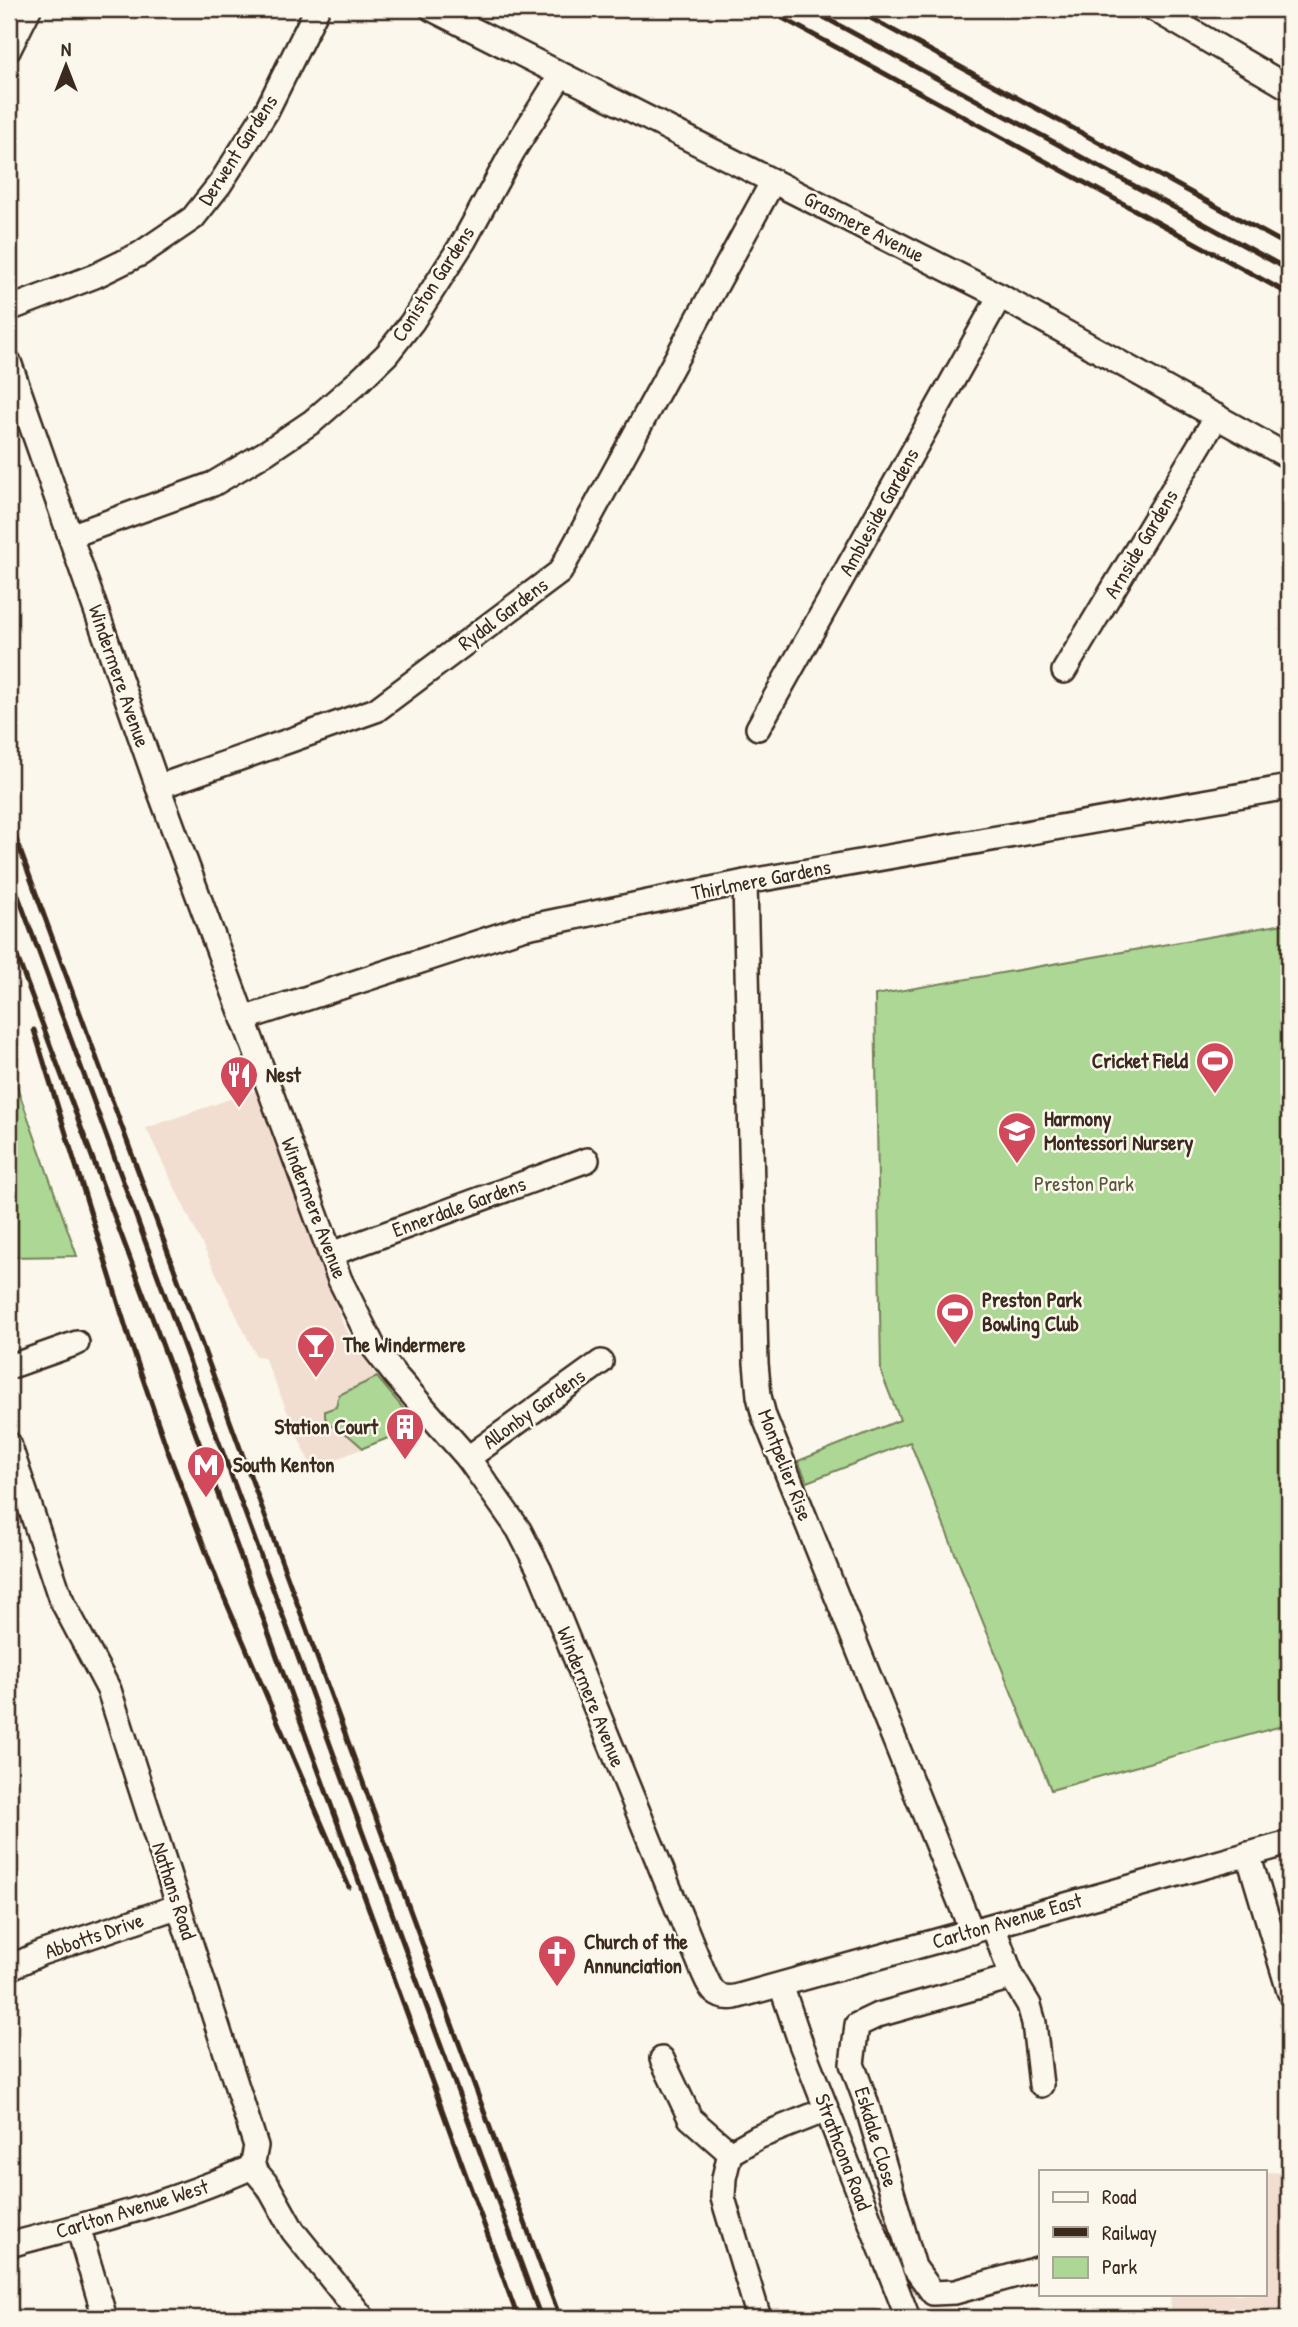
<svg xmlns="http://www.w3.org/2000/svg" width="1298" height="2327" font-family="'Patrick Hand',sans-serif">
	<rect width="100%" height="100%" fill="#fbf7ec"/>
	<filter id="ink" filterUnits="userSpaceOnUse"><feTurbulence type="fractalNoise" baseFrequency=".0143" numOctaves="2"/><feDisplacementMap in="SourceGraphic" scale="14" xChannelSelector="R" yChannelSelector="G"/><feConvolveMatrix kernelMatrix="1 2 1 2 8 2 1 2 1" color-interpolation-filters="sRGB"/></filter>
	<g filter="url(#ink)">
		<g fill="#f1ded0">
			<path d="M 256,1090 L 344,1327 L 377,1377 L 418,1426 L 312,1469 L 264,1357 L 256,1356 L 146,1128 Z"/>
			<path d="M 1265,2172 L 1289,2173 L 1289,2318 L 1172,2318 L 1170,2294 L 1265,2294 Z"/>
		</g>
		<g fill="#acd794" stroke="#748059" stroke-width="2">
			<path d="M 1289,923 L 1289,1724 L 1051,1790 L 910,1442 L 807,1482 L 798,1461 L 900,1420 L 881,1372 L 875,995 Z"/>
			<path d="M 9,1064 L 77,1256 L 9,1257 Z"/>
			<path d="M 377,1377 L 418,1426 L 363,1448 L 348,1435 L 328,1424 L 325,1417 L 325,1411 L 336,1407 L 339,1395 Z"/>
		</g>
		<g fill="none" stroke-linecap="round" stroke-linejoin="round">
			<defs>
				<g id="minor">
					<path d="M 432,9 L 1000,296 L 1289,457"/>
					<path d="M 1154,9 L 1286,86"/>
					<path d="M 9,49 L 29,9"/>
					<path d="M 9,309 L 95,276 L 140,254 L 193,218 L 220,184 L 266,112 L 317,9"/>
					<path d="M 9,362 L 158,787 L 340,1280 L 374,1348 L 395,1375 L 468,1458 L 519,1530 L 540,1571 L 702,1969 C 710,1987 713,2000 735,1997 L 1289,1843"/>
					<path d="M 70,536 L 213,484 L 267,452 L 313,421 L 359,381 L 387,354 L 412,322 L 464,241 L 513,151 L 561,75"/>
					<path d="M 1064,671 L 1217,416"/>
					<path d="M 758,728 L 1000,296"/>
					<path d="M 158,787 L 376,710 L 560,572 L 773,181"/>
					<path d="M 745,882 L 756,1363 L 759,1396 L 764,1416 L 972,1932"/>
					<path d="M 243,1019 L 522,928 L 745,882 L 1289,787"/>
					<path d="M 331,1254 L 587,1160"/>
					<path d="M 9,1367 L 77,1343"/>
					<path d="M 9,1444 L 60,1597 L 109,1690 L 256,2146 L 252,2167 L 268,2186 L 293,2231 L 363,2318"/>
					<path d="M 468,1458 L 601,1362"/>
					<path d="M 1248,1854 L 1289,1991"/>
					<path d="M 993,1926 L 1012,1977 L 1029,2005 L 1034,2023 L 1041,2085"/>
					<path d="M 9,1968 L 41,1953 L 179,1906"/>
					<path d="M 1012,1977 L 878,2015 L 857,2025 L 852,2064 L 865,2099 L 914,2267 L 933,2293 L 955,2292 L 1041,2268"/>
					<path d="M 781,1985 L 801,2044 L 908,2318"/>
					<path d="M 662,2059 L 690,2118 L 730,2153"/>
					<path d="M 78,2227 L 105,2318"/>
					<path d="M 9,2245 C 91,2223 175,2202 252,2167"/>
					<path d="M 759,2318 L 723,2198 L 724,2178 L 730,2153 L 758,2137 L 826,2110"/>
				</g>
			</defs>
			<use href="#minor" stroke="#3b2a1e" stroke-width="28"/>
			<use href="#minor" stroke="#fbf7ec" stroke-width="23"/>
			<g stroke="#3b2a1e" stroke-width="5">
				<path d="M 766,9 L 1289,294"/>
				<path d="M 809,9 L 1289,270"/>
				<path d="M 854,9 L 1289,246"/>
				<path d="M 9,820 L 560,2318"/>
				<path d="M 9,871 L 541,2318"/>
				<path d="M 9,935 L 201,1448 L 518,2318"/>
				<path d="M 34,1030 L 131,1344 L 167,1449 L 218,1583 L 349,1887"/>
			</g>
		</g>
	</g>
	<defs>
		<symbol id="stadium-pin" viewBox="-11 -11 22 30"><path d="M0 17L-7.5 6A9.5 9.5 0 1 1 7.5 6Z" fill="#d1495b" stroke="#fbf7ec"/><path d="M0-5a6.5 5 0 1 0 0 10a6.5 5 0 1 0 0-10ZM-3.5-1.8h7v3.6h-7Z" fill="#fff"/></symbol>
		<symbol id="restaurant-pin" viewBox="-11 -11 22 30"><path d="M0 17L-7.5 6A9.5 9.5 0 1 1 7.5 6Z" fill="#d1495b" stroke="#fbf7ec"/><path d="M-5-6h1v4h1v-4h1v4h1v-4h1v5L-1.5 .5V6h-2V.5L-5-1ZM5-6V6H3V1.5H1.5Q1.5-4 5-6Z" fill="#fff"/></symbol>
		<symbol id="school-pin" viewBox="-11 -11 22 30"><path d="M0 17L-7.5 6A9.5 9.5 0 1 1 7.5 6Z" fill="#d1495b" stroke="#fbf7ec"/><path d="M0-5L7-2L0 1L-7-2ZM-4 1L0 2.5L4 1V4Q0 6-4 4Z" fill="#fff"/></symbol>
		<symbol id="bar-pin" viewBox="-11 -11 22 30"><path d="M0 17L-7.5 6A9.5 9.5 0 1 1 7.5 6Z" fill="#d1495b" stroke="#fbf7ec"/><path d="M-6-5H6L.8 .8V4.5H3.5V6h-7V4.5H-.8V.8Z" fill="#fff"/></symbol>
		<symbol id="building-pin" viewBox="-11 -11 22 30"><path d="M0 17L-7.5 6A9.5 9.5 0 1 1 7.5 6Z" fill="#d1495b" stroke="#fbf7ec"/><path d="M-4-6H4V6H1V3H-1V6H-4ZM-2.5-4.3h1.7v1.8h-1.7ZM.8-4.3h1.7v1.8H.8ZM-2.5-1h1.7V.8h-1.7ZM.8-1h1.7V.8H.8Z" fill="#fff"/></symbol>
		<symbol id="metro-pin" viewBox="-11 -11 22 30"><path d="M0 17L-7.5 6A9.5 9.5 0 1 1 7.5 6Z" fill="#d1495b" stroke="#fbf7ec"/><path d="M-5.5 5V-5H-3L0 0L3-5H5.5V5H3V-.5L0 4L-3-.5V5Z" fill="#fff"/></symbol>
		<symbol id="church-pin" viewBox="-11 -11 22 30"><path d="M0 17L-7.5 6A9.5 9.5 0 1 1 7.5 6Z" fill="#d1495b" stroke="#fbf7ec"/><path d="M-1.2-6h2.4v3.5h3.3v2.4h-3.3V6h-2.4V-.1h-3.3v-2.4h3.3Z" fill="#fff"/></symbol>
	</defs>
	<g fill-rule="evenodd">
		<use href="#stadium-pin" x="1193" y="1039" width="44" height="60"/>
		<use href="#restaurant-pin" x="217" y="1053" width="44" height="60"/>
		<use href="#school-pin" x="995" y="1109" width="44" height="60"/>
		<use href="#stadium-pin" x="933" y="1290" width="44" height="60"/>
		<use href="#bar-pin" x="294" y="1323" width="44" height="60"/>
		<use href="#building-pin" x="383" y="1405" width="44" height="60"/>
		<use href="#metro-pin" x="184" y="1443" width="44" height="60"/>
		<use href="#church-pin" x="535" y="1932" width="44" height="60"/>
	</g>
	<g text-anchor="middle" stroke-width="5" stroke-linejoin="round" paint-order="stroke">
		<g font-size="21" fill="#3b2a1e" stroke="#fbf7ec">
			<text transform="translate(238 150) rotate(-57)" y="7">Derwent Gardens</text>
			<text transform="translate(864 227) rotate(27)" y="7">Grasmere Avenue</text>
			<text transform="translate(433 284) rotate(-57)" y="7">Coniston Gardens</text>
			<text transform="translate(879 512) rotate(-61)" y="7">Ambleside Gardens</text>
			<text transform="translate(1141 544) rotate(-59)" y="7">Arnside Gardens</text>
			<text transform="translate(503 614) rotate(-37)" y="7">Rydal Gardens</text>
			<text transform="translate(119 676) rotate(71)" y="7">Windermere Avenue</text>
			<text transform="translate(761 880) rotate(-11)" y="7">Thirlmere Gardens</text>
			<text transform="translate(459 1207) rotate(-20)" y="7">Ennerdale Gardens</text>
			<text transform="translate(314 1208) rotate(69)" y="7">Windermere Avenue</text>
			<text transform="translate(534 1409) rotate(-36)" y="7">Allonby Gardens</text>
			<text transform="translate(785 1465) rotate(69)" y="7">Montpelier Rise</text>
			<text transform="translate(591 1697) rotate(68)" y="7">Windermere Avenue</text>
			<text transform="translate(174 1891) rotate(72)" y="7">Nathans Road</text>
			<text transform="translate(1007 1921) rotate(-16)" y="7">Carlton Avenue East</text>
			<text transform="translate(94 1936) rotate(-19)" y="7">Abbotts Drive</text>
			<text transform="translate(876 2137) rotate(73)" y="7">Eskdale Close</text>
			<text transform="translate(843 2152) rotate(69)" y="7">Strathcona Road</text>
			<text transform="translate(132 2209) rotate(-17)" y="7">Carlton Avenue West</text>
		</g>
		<g font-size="21" font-weight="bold" fill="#3b2a1e" stroke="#fbf7ec" text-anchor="start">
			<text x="1188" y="1068" text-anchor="end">Cricket Field</text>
			<text x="266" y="1082">Nest</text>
			<text x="1044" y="1126">Harmony<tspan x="1044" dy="24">Montessori Nursery</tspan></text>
			<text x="982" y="1307">Preston Park<tspan x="982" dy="24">Bowling Club</tspan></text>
			<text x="343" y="1352">The Windermere</text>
			<text x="378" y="1434" text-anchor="end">Station Court</text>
			<text x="233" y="1472">South Kenton</text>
			<text x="584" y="1949">Church of the<tspan x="584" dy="24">Annunciation</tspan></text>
		</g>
		<g font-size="21" fill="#57553c" stroke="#fbf7ec">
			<text x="1084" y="1191">Preston Park</text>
		</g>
	</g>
	<rect width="1298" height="2327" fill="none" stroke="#fbf7ec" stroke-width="35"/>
	<rect x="18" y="18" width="1263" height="2292" fill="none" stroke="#3b2a1e" stroke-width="2.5" filter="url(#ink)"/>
	<rect x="1039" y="2170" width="228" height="126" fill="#fbf7ec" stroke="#aea59a" stroke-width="2"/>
	<rect x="1053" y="2192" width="35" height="10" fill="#fbf7ec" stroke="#aea59a" stroke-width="2"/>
	<text x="1102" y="2204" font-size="21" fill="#3b2a1e">Road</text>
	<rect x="1053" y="2227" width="35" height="10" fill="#3b2a1e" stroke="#aea59a" stroke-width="2"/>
	<text x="1102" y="2240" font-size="21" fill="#3b2a1e">Railway</text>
	<rect x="1053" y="2257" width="35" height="21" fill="#acd794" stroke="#aea59a" stroke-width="2"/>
	<text x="1102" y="2274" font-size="21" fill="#3b2a1e">Park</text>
	<g transform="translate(66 66)" stroke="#fbf7ec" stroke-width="5" paint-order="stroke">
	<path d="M0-5L12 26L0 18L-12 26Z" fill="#3b2a1e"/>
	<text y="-10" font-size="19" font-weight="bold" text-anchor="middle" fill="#3b2a1e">N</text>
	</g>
</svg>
